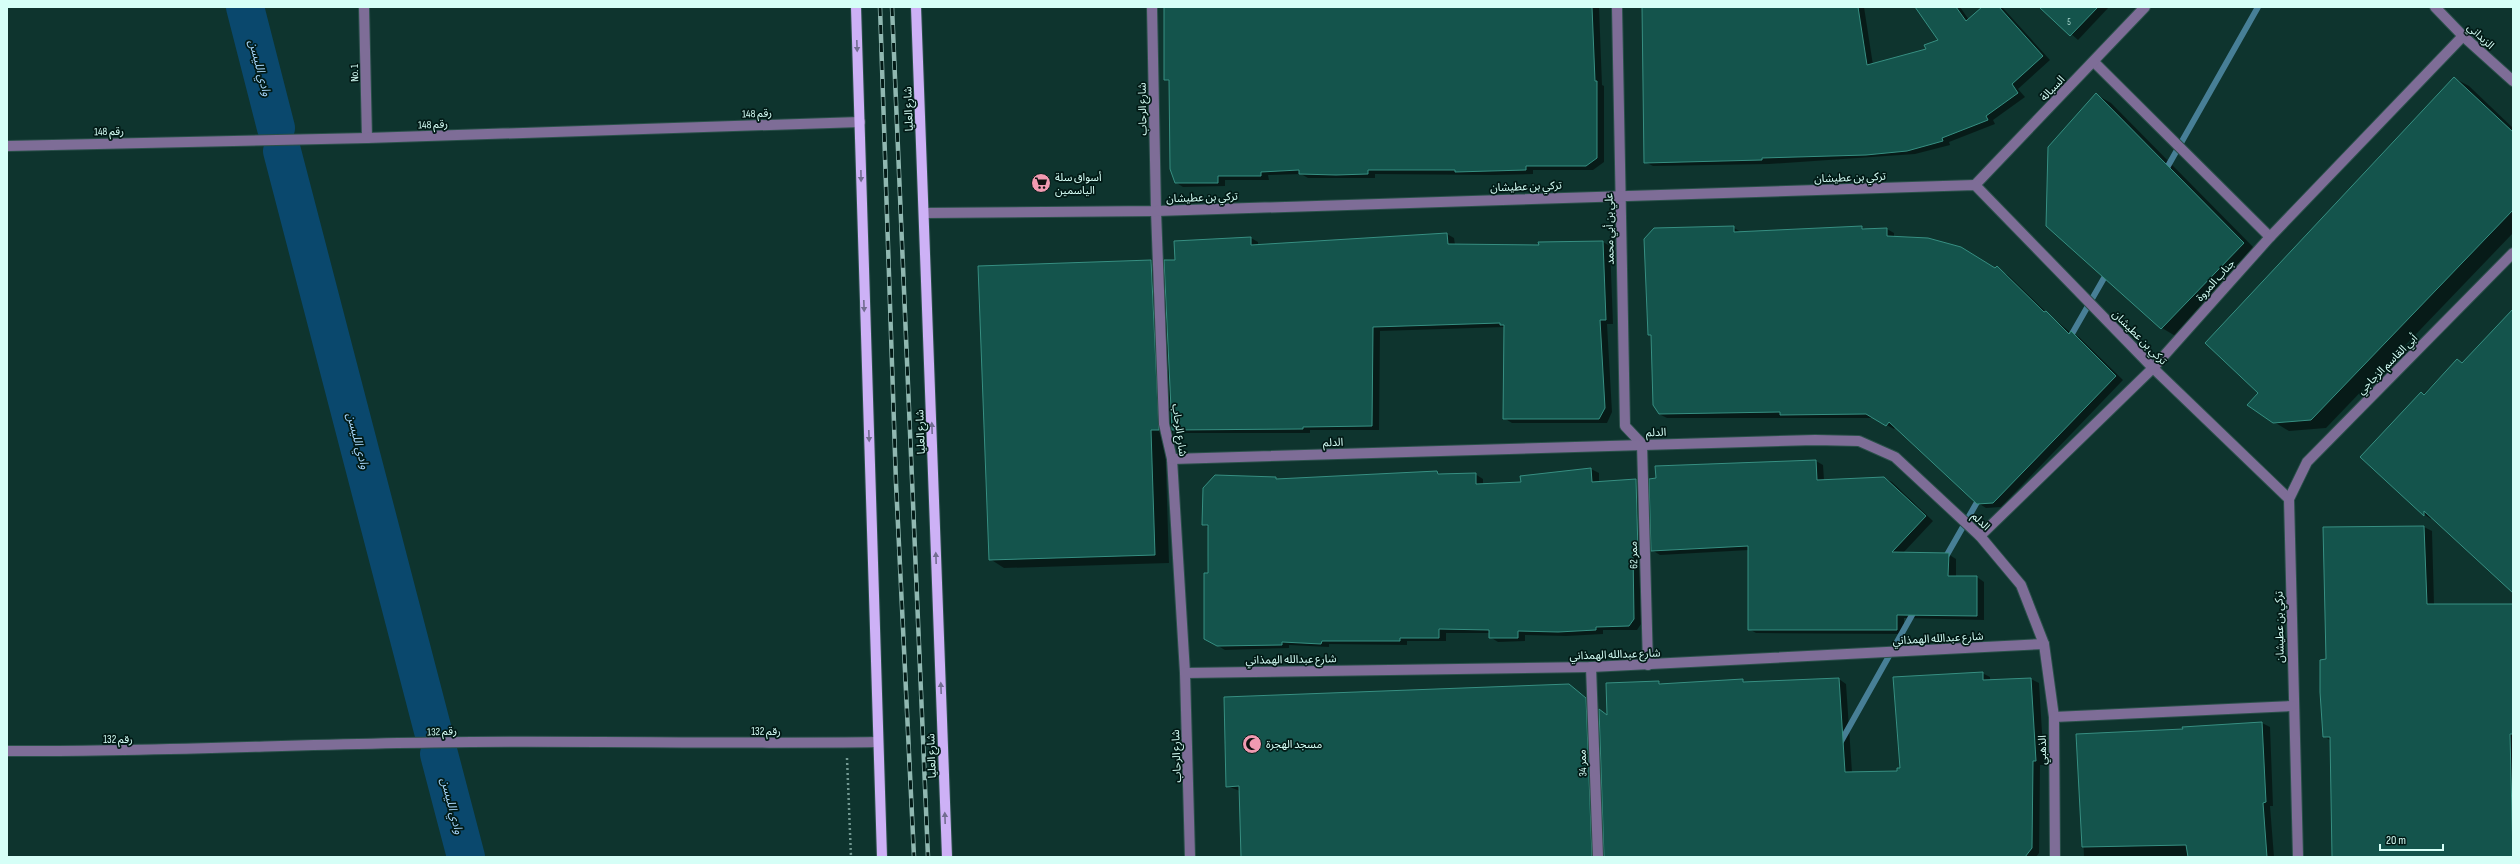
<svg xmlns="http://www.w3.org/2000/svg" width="2520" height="864" font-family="'Sofia Sans Condensed','Noto Sans Arabic',sans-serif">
	<rect width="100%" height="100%" fill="#0e342e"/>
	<g fill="#0007">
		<path d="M 1165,7 L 1599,7 L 1602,85 L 1604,86 L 1604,162 L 1593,170 L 1533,170 L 1533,174 L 1494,175 L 1375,174 L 1375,178 L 1308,178 L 1301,174 L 1268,175 L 1269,180 L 1225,180 L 1225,186 L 1183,187 L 1175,182 L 1170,82 L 1165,79 Z"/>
		<path d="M 1643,7 L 1864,7 L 1873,65 L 1927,49 L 1939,40 L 1916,7 L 1960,7 L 1969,20 L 1983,7 L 2002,7 L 2050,60 L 2018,89 L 2025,97 L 1993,120 L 1995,124 L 1949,142 L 1950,145 L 1915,154 L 1769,164 L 1653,166 L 1645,162 Z"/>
		<path d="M 2041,7 L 2109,7 L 2078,40 Z"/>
		<path d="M 2454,78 L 2469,86 L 2513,128 L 2513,233 L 2326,428 L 2289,431 L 2274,422 L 2260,393 Z"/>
		<path d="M 2097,95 L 2111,103 L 2258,252 L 2177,337 L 2162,328 L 2047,225 Z"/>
		<path d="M 1862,227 L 1867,230 L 1887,229 L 1894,233 L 1894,237 L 1960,248 L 2008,275 L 2046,312 L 2071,333 L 2079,337 L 2123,380 L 2001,507 L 1986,508 L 1978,503 L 1896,427 L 1894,429 L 1874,418 L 1667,418 L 1659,414 L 1652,336 L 1649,334 L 1734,228 L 1741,232 Z"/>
		<path d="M 1447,234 L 1454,238 L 1455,245 L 1540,246 L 1603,242 L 1610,246 L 1613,324 L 1607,324 L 1612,412 L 1607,423 L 1512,423 L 1504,418 L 1505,327 L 1380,331 L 1379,430 L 1310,430 L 1310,433 L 1180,433 L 1173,429 L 1173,438 L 1165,438 L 1169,563 L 1004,568 L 990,559 L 979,267 L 1151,261 L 1166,270 L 1176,261 L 1251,238 L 1258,242 L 1258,246 Z"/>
		<path d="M 2513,312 L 2513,592 L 2431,517 L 2431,519 L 2425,515 L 2361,457 L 2457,360 L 2463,363 Z"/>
		<path d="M 1816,461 L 1823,465 L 1824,480 L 1884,478 L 1892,482 L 1933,521 L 1902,554 L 1948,554 L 1956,559 L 1956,577 L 1977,577 L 1984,582 L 1984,620 L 1904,618 L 1904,634 L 1756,633 L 1749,629 L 1749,550 L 1660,555 L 1652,550 Z"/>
		<path d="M 1591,469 L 1599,473 L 1599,483 L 1636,480 L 1644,485 L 1646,555 L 1640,556 L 1641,624 L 1637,630 L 1603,630 L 1603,634 L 1566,636 L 1525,635 L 1525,641 L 1498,642 L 1490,637 L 1490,633 L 1446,633 L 1446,641 L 1407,641 L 1407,645 L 1329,644 L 1329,647 L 1289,645 L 1289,648 L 1225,650 L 1205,638 L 1209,528 L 1203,524 L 1275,478 L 1280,480 L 1437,472 L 1443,475 L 1475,474 L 1483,479 L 1483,485 L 1522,483 L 1521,477 Z"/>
		<path d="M 2424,527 L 2432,531 L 2434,605 L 2513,605 L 2513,857 L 2332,857 L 2331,741 L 2324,736 L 2327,660 L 2324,528 Z"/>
		<path d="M 1982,673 L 1990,677 L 1990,681 L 2031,679 L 2039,683 L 2044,765 L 2040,765 L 2039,853 L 2036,857 L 1605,857 L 1600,710 L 1608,715 L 1659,682 L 1663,685 L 1742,680 L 1746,683 L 1839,679 L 1846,684 L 1852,772 L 1898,772 Z"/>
		<path d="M 1569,685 L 1594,703 L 1599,839 L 1592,835 L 1592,857 L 1242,857 L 1240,791 L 1227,786 Z"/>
		<path d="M 2262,723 L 2270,727 L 2273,806 L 2270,806 L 2274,857 L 2084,857 L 2082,808 L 2184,730 L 2183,728 Z"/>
	</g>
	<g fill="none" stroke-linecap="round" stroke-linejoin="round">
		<g stroke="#477f96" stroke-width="6">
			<path d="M 2164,173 L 2258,7"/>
			<path d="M 2069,339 L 2108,271"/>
			<path d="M 1944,560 L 1980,497"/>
			<path d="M 1839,745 L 1916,608"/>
		</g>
		<g stroke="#0a486d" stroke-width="38">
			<path d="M 245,7 L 276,128"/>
			<path d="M 282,151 L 433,731"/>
			<path d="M 439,754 L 466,857"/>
		</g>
	</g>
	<g fill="#14544c" stroke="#378f82">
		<path d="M 1164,7 L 1592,7 L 1595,81 L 1597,81 L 1597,158 L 1586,166 L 1526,166 L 1526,170 L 1455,172 L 1455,170 L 1368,170 L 1368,174 L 1336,175 L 1299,174 L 1299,170 L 1261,172 L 1261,176 L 1218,176 L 1218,183 L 1175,183 L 1170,169 L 1169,80 L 1164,80 Z"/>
		<path d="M 1642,7 L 1858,7 L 1867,65 L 1926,49 L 1924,45 L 1938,40 L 1915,7 L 1956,7 L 1966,21 L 1982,7 L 1999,7 L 2043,56 L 2012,84 L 2018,93 L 1986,116 L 1988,120 L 1942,138 L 1943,141 L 1907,151 L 1866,155 L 1762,158 L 1762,160 L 1644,163 Z"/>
		<path d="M 2039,7 L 2098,7 L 2070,36 Z"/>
		<path d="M 2454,77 L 2513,132 L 2513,210 L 2311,420 L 2273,423 L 2247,405 L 2258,393 L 2205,343 Z"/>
		<path d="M 2096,93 L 2244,243 L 2161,329 L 2046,226 L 2048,147 Z"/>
		<path d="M 1734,226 L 1734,232 L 1862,226 L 1862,229 L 1887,228 L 1887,236 L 1928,238 L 1961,247 L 1995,268 L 1997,266 L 2044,312 L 2046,311 L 2069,334 L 2071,331 L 2116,376 L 1993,503 L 1977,504 L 1889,422 L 1886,426 L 1866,414 L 1780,415 L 1780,412 L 1659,414 L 1653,405 L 1651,335 L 1648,335 L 1644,239 L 1654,228 Z"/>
		<path d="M 1447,233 L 1448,244 L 1539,245 L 1538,242 L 1603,241 L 1606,320 L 1600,320 L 1605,408 L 1599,419 L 1503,419 L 1504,325 L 1500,325 L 1500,323 L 1373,327 L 1372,426 L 1303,427 L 1303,429 L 1172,430 L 1164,260 L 1175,260 L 1174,241 L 1251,237 L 1251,245 Z"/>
		<path d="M 1151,260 L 1159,430 L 1151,430 L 1155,555 L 989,560 L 978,266 Z"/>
		<path d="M 2513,309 L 2513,593 L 2424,511 L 2424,516 L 2360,457 L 2421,392 L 2424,395 L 2457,359 L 2462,363 Z"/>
		<path d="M 1816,460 L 1817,480 L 1884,477 L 1926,516 L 1892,552 L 1949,553 L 1948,576 L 1977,576 L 1977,616 L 1897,615 L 1897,630 L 1748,630 L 1748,546 L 1651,551 L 1649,479 L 1656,478 L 1655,466 Z"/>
		<path d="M 1591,468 L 1592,482 L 1636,479 L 1638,552 L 1633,552 L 1634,619 L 1629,626 L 1596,627 L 1596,630 L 1558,632 L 1518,631 L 1518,638 L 1489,638 L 1489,630 L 1439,629 L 1439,638 L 1400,638 L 1400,641 L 1322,641 L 1321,644 L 1282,642 L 1282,645 L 1217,646 L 1204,639 L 1204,573 L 1208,573 L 1208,525 L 1202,525 L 1203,488 L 1215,475 L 1276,477 L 1276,479 L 1437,471 L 1438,474 L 1476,473 L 1476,484 L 1521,482 L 1520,476 Z"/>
		<path d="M 2424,526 L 2427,604 L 2513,604 L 2513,734 L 2510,734 L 2513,857 L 2332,857 L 2330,737 L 2323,737 L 2320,692 L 2320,660 L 2326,659 L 2323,527 Z"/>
		<path d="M 1983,672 L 1983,680 L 2031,678 L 2036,761 L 2033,761 L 2032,848 L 2025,857 L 1604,857 L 1599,709 L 1607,715 L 1606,683 L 1659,681 L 1659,684 L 1743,679 L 1743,682 L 1839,678 L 1845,772 L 1897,771 L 1897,768 L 1900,768 L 1893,677 Z"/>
		<path d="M 1569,684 L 1586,698 L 1592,857 L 1241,857 L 1239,786 L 1226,787 L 1224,697 Z"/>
		<path d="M 2262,722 L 2266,802 L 2263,803 L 2267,857 L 2188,857 L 2186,845 L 2082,847 L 2076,734 L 2183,729 L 2182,727 Z"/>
	</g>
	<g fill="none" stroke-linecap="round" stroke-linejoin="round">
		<defs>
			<g id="minor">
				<path d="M 364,7 L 367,138"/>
				<path d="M 1152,7 L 1156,211 L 1164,424 L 1172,459 L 1185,673 L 1190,857"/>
				<path d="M 1617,7 L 1625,426 L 1642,444 L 1648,665"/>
				<path d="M 2435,7 L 2463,36 L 2513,81"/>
				<path d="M 2094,62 L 2270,237"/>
				<path d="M 7,146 L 367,138 L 860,122"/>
				<path d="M 1975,185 L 2145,7"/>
				<path d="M 924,213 L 1156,211 L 1975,185 L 2153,368 L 2289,499 L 2298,857"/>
				<path d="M 1172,459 L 1815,440 L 1859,441 L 1895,457 L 1980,536 L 2021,585 L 2044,644 L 2054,717 L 2055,857"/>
				<path d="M 2289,499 L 2307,462 L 2513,253"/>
				<path d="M 1980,536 L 2153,368 L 2270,237 L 2463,36"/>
				<path d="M 1591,667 L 1598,857"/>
				<path d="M 1185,673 L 1591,667 L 2044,644"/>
				<path d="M 2054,717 L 2292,706"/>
				<path d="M 7,751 C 162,752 316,743 471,742 C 606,741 742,744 878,742"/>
			</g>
			<g id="major">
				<path d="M 856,7 L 882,857"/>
				<path d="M 916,7 L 947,857"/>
			</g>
		</defs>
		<use href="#minor" stroke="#2a504a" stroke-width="12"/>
		<use href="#major" stroke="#2a504a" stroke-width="12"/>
		<path stroke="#729992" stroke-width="2.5" stroke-dasharray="2 3" stroke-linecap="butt" d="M 847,758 L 851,857"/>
		<use href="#minor" stroke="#7e6d97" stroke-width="10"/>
		<use href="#major" stroke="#cdb1f6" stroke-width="10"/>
		<defs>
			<g id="rail">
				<path d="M 880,7 L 896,483 L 914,857"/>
				<path d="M 892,7 L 928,857"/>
			</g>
		</defs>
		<use href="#rail" stroke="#90b8b1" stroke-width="4.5"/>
		<use href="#rail" stroke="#021a16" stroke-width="3" stroke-dasharray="9" stroke-linecap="butt"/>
	</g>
	<defs><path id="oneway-solid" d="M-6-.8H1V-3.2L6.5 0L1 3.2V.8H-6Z"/></defs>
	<g fill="#726d91">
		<use href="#oneway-solid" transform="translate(857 46) rotate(88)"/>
		<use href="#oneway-solid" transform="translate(861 176) rotate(89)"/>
		<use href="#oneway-solid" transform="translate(864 306) rotate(88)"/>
		<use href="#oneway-solid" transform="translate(932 428) rotate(-92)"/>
		<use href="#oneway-solid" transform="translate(869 436) rotate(88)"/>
		<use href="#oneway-solid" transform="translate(936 558) rotate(-92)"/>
		<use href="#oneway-solid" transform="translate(941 688) rotate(-92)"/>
		<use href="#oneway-solid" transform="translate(945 818) rotate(-92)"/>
	</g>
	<defs>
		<symbol id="supermarket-disc" viewBox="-11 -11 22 22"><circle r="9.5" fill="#f19ab1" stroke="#021a16"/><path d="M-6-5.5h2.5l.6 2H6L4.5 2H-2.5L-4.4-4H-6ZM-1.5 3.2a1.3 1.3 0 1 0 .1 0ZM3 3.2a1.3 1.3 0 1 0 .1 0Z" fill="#111"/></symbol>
		<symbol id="mosque-disc" viewBox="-11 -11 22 22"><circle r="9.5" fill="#f19ab1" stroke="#021a16"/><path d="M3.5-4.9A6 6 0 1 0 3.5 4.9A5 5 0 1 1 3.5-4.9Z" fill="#111"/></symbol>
	</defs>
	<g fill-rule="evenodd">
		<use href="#supermarket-disc" x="1030" y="172" width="22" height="22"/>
		<use href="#mosque-disc" x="1241" y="733" width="22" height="22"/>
	</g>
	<g text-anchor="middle" stroke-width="3.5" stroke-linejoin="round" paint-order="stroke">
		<g font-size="9" fill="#a6d4cc">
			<text x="2069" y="25">5</text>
		</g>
		<g font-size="11" fill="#d6fff7" stroke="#021a16">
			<text transform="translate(2481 36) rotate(43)" y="4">الزبداني</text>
			<text transform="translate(354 73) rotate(-91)" y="4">No. 1</text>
			<text transform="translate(2052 88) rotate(-46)" y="4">السبالة</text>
			<text transform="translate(908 109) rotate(-92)" y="4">شارع العليا</text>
			<text transform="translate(1142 109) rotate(-91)" y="4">شارع الرحاب</text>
			<text transform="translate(757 113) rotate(-2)" y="4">رقم 148</text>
			<text transform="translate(433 124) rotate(-2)" y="4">رقم 148</text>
			<text transform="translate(109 131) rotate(-1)" y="4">رقم 148</text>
			<text transform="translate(1850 177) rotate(-2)" y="4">تركي بن عطيشان</text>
			<text transform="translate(1526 186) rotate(-2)" y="4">تركي بن عطيشان</text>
			<text transform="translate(1202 197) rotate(-2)" y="4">تركي بن عطيشان</text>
			<text transform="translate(1609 229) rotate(-91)" y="4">علي بن أبي محمد</text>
			<text transform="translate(2215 280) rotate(-48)" y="4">جناب المروة</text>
			<text transform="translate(2140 337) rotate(45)" y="4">تركي بن عطيشان</text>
			<text transform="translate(2387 364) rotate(-45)" y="4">أبي القاسم الزجاجي</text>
			<text transform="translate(1180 430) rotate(82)" y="4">شارع الرحاب</text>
			<text transform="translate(920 432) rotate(-92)" y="4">شارع العليا</text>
			<text transform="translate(1656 432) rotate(-2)" y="4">الدلم</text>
			<text transform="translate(1333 442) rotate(-2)" y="4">الدلم</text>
			<text transform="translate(1981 521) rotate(44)" y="4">الدلم</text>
			<text transform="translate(1633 555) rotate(-91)" y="4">ممر 62</text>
			<text transform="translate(2279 627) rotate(-91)" y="4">تركي بن عطيشان</text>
			<text transform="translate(1938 638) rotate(-3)" y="4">شارع عبدالله الهمذاني</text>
			<text transform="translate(1615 654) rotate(-2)" y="4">شارع عبدالله الهمذاني</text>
			<text transform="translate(1291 659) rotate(-1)" y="4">شارع عبدالله الهمذاني</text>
			<text transform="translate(442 731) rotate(-2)" y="4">رقم 132</text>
			<text x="766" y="735">رقم 132</text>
			<text x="118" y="743">رقم 132</text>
			<text transform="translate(2042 750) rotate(-91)" y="4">الذهبي</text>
			<text transform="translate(931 756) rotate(-92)" y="4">شارع العليا</text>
			<text transform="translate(1176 756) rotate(-92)" y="4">شارع الرحاب</text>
			<text transform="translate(1582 763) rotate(-92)" y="4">ممر 34</text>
		</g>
		<g font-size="11" fill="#d6fff7" stroke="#021a16" text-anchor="start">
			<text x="1055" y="181">أسواق سلة<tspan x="1055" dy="13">الياسمين</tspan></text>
			<text x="1266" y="748">مسجد الهجرة</text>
		</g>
		<g font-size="12" font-style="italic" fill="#a5d3f7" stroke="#021a16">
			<text transform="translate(260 68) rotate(75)" y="4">وادي الليسن</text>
			<text transform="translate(358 441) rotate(75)" y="4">وادي الليسن</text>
			<text transform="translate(452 806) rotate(75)" y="4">وادي الليسن</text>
		</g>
	</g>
	<rect width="2520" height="864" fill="none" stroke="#d6fff7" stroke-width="16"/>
	<path d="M2380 844v6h63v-6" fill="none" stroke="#d6fff7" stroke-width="2"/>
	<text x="2386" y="844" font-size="12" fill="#d6fff7" stroke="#021a16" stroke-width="3" paint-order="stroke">20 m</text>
</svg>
